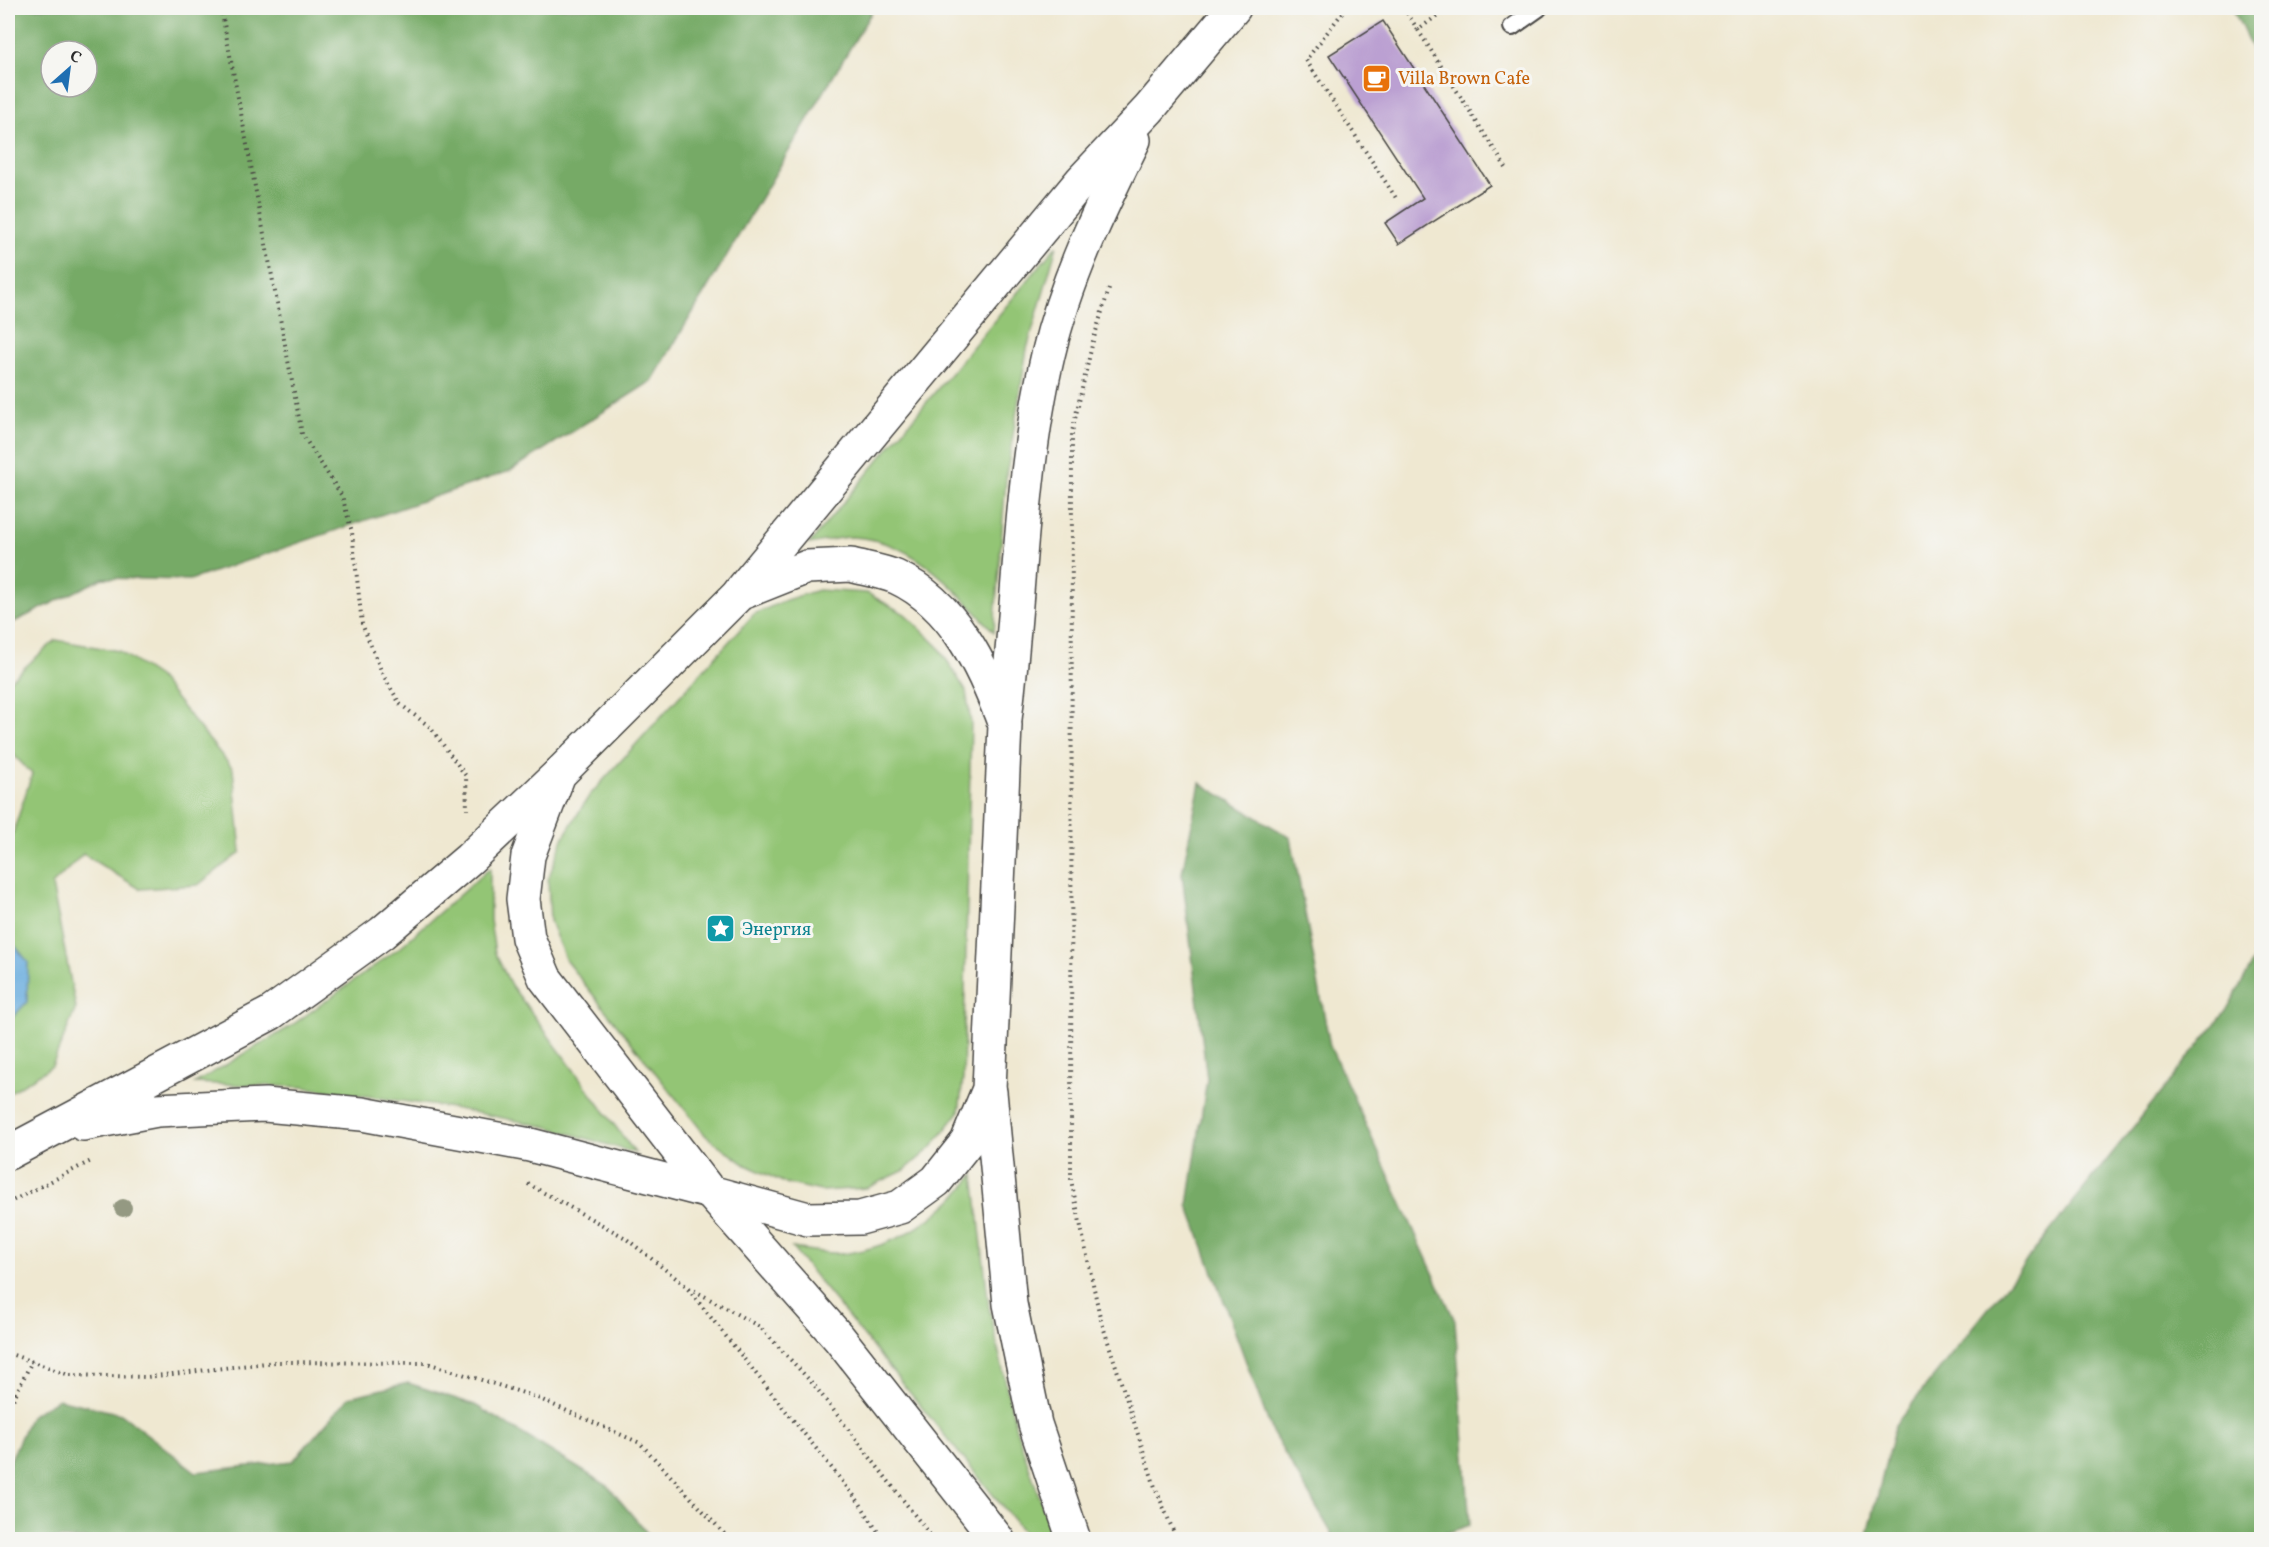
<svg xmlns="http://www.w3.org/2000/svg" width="2269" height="1547" font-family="Vollkorn,serif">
	<rect width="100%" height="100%" fill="#f6f6f2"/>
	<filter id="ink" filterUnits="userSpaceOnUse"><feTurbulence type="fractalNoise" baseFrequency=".0167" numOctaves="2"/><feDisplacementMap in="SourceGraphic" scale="12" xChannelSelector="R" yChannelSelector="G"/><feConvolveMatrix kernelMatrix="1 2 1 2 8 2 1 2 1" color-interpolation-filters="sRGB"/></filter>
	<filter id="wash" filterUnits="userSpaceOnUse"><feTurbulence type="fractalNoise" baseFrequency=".008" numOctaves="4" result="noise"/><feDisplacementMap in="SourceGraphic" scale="24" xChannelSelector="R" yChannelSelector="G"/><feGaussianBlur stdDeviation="1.35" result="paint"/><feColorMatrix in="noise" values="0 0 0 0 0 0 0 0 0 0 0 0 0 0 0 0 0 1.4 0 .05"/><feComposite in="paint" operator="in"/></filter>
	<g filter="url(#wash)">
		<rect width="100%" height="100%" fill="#efe8d1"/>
		<g fill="#93c575" stroke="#5f7850" stroke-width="1.5">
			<path d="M 1057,245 L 1027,349 L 1006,478 L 994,632 C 955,589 914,539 851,537 C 838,537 823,542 809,544 Z"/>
			<path d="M 818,590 L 867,593 L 905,614 L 938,646 L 966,691 L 971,723 L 963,1079 L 959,1112 L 932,1147 L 905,1170 L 867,1188 L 821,1191 L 785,1183 L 746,1165 L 706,1136 L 566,961 L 550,921 L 548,879 L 564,836 L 589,796 L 754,614 L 786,600 Z"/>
			<path d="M 56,640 L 119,651 L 158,677 L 233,769 L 241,852 L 198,885 L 140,889 L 83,854 L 52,885 L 76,1008 L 52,1066 L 8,1094 L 8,836 L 13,833 L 32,774 L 8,749 L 8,682 Z"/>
			<path d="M 490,868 L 490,920 L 495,953 L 511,985 L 635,1153 L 548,1127 L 452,1108 L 302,1087 L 195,1083 L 288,1028 L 398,949 Z"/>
			<path d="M 974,1175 L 989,1308 L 1016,1429 L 1054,1539 L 1029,1539 L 792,1248 C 809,1250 831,1255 848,1253 C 900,1245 942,1216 974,1175 Z"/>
		</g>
		<g fill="#76aa66" stroke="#506a48" stroke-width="1.5" fill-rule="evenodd">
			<path d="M 8,8 L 874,8 L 652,381 L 510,471 L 190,580 L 103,578 L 8,625 ZM 51,51 L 87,51 L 87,87 L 51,87 Z"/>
			<path d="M 2235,8 L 2261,8 L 2261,68 L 2234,11 Z"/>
			<path d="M 1200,783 L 1291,838 L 1330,1046 L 1455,1321 L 1470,1525 L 1429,1539 L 1335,1539 L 1272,1432 L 1188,1205 L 1207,1079 L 1182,873 Z"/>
			<path d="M 2261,949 L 2261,1539 L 1867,1539 L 1895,1425 L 2226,1011 Z"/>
			<path d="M 408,1383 L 475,1405 L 608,1486 L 652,1539 L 8,1539 L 8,1466 L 30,1416 L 58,1399 L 121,1414 L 196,1472 L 293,1461 L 349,1397 Z"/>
		</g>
		<path fill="#6baddf" stroke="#4b6c85" stroke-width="1.5" d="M 8,937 L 28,962 L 27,1002 L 8,1022 Z"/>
		<g id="blocks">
			<path fill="#bba0d2" d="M 1383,21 L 1490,185 L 1399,244 L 1385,223 L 1423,198 L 1329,55 Z"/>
		</g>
	</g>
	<g filter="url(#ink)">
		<use href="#blocks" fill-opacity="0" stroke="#484744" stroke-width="1.5"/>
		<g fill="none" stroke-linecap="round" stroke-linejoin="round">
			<defs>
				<path id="lane" d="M 1512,27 L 1539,8"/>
				<g id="street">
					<path d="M 83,1124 L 157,1110 L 265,1105 L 362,1114 L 530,1145 L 710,1192"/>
					<path d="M 8,1153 L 271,1013 L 382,933 L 469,859 L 559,774"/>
				</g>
				<g id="secondary">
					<path d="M 851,565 C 866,569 882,571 896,577 C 955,604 984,669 1005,725 L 989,1089 L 967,1142 L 936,1181 L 900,1207 L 860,1218 L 808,1219 L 710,1192 L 545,978 L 528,938 L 523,899 L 528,856 L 559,774 L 739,594 L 807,567 Z"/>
					<path d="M 740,592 L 1082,180 L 1149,109 L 1234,8"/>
					<path d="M 1005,719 C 1020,598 1020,474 1048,355 C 1066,279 1100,209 1134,140"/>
					<path d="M 990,1092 L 1010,1304 L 1035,1424 L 1074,1540"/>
					<path d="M 710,1192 L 839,1338 L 998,1540"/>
				</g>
			</defs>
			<use href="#lane" stroke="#484744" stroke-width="20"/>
			<use href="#street" stroke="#484744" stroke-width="36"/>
			<use href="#secondary" stroke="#484744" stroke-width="36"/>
			<g stroke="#484744" stroke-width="4" stroke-dasharray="1.5 4.5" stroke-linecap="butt">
				<path d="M 221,8 L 302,434 L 342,496 L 352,532 L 362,624 L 383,675 L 400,704 L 430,727 L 466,776 L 467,810"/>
				<path d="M 1346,8 L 1306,60 L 1396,198"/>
				<path d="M 1404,8 L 1418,30 L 1447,8"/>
				<path d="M 1418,30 L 1508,171"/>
				<path d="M 1109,289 L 1093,341 L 1072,432 L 1071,1180 L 1100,1317 L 1155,1487 L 1177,1540"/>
				<path d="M 528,1184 L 624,1237 L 686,1286 L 760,1327 L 814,1385 L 934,1540"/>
				<path d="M 8,1203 L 93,1160"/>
				<path d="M 688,1289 L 859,1502 L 883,1540"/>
				<path d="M 8,1353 L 69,1375 L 147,1377 L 275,1362 L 427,1363 L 533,1396 L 640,1443 L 730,1540"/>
				<path d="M 8,1410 L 32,1361"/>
			</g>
			<use href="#lane" stroke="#fff" stroke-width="16"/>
			<use href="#street" stroke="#fff" stroke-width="33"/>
			<use href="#secondary" stroke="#fff" stroke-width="33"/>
		</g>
		<circle fill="#949982" cx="123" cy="1208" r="9"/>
	</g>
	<defs>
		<symbol id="cafe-square" viewBox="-11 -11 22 22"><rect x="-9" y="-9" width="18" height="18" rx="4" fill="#e8710a" stroke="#f6f6f2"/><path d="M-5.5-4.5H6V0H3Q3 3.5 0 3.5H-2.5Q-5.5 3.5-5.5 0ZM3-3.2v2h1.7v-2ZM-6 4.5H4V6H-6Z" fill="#fff"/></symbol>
		<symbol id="sight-square" viewBox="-11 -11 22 22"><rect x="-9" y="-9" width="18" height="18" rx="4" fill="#0f9aa8" stroke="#f6f6f2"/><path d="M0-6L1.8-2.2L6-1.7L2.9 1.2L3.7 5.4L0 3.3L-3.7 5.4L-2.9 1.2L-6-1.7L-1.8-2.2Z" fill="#fff"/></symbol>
	</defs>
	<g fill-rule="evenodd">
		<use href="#cafe-square" x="1360" y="62" width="33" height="33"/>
		<use href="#sight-square" x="704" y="912" width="33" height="33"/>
	</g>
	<g text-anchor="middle" stroke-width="6" stroke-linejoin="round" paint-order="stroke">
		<g font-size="18" fill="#c56008" stroke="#f6f6f2" text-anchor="start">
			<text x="1398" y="84">Villa Brown Cafe</text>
		</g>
		<g font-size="18" fill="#0d838f" stroke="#f6f6f2" text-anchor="start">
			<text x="742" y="935">Энергия</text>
		</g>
	</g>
	<rect width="2269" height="1547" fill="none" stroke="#f6f6f2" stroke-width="30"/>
	<g transform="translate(69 69) rotate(28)"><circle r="28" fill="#f6f6f2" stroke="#a5a5a2" stroke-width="1.5"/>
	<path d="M0-4.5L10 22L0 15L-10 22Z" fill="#1f6fb2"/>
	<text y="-9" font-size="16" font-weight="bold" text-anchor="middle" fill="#2b2b2b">С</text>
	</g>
</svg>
